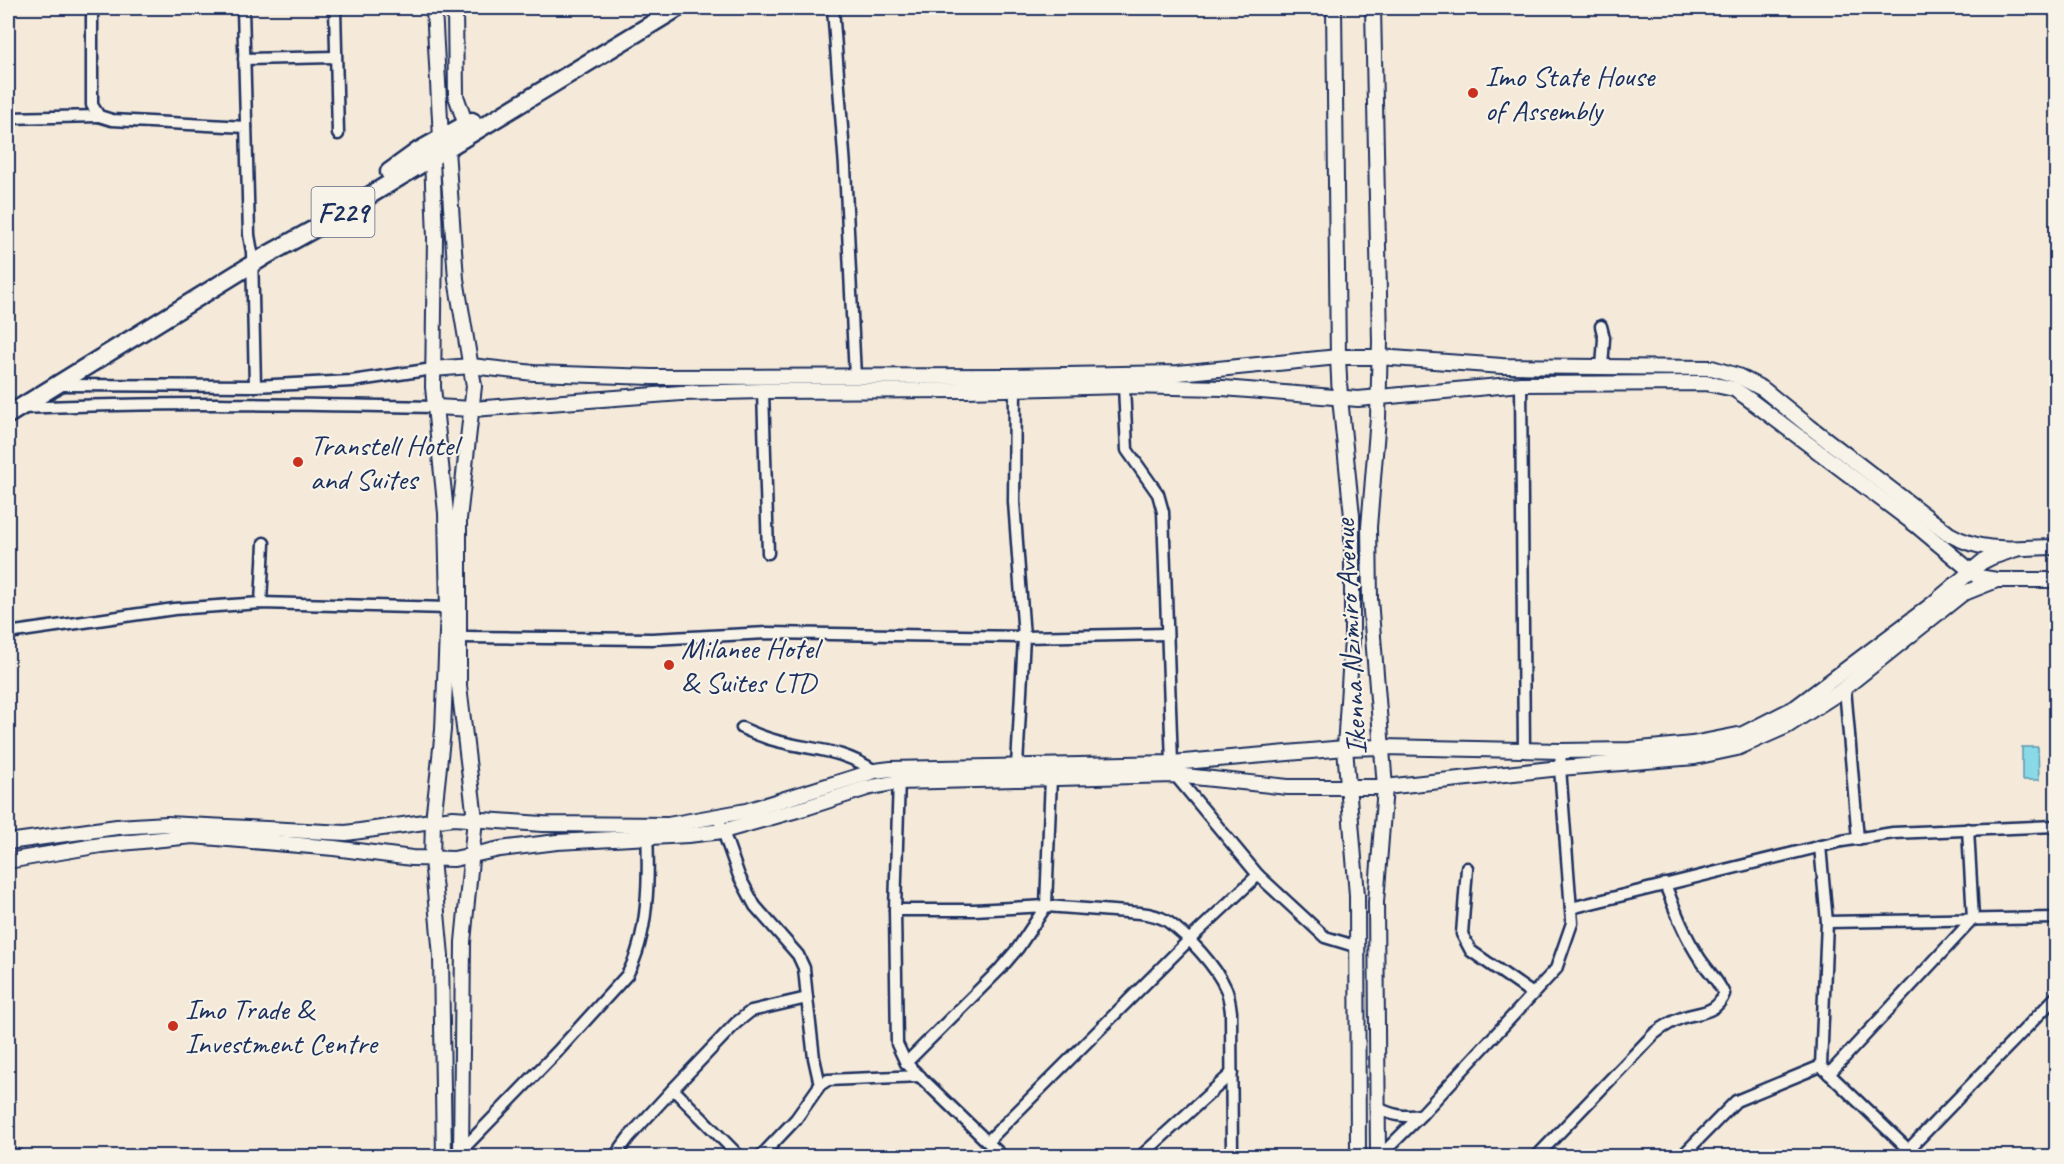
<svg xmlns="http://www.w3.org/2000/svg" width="2064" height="1164" font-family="Caveat,sans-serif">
	<rect width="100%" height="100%" fill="#f5ead9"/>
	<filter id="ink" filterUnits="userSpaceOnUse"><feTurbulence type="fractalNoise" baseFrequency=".0167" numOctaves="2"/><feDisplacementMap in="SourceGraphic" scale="12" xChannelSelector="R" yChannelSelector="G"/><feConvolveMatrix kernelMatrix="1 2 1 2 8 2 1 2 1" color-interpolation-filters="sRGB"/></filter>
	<g filter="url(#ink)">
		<path fill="#89d9e6" stroke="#5d95b0" stroke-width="1.5" d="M 2022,747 L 2038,747 L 2039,780 L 2022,780 Z"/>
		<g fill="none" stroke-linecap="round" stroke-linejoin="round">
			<defs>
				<g id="minor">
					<path d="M 92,8 L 92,105 L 99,116 L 112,120 L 246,127"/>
					<path d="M 243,8 L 249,235 L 252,252 L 255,386"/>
					<path d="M 335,8 L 338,134"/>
					<path d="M 833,8 L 845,167 L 855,377"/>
					<path d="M 244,59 L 335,57"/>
					<path d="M 8,118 L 99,116"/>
					<path d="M 1601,326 L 1604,338 L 1602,368"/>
					<path d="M 1521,384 L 1524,751"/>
					<path d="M 60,385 L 255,386 L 352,381 L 433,369"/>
					<path d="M 1124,386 L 1127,450 L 1158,494 L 1163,512 L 1172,763"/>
					<path d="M 1015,389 L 1014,502 L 1024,637 L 1017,766"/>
					<path d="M 763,391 L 768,553"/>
					<path d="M 23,408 C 160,402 297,404 435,407"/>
					<path d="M 261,603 L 264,543"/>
					<path d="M 8,633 L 174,609 L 261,603 L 448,608"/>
					<path d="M 458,637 L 652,639 L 767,633 L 1024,637 L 1166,634"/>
					<path d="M 1845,688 L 1858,839"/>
					<path d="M 742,728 C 753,733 765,738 777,741 C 816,751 839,748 875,771"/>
					<path d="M 1175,775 L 1258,875 L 1325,937 L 1358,947"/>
					<path d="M 899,777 L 895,910 L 897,1044 L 906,1063 L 1002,1156"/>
					<path d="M 718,817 L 739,876 L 755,906 L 798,955 L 804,968 L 807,998"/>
					<path d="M 1820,846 L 1827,922 L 1821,1066"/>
					<path d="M 1467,868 L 1462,934 L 1471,951 L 1533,994"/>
					<path d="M 1571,908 L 1842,841 L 1893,833 L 2056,826"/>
					<path d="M 895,910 L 974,910 L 1046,906 L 1140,913 C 1149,914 1159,916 1167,921 C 1188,936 1216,966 1226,989 C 1229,996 1230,1004 1231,1012 L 1232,1156"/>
					<path d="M 1827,922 L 2056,918"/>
					<path d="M 906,1063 L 1000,969 L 1018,948 L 1046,906 L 1051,777"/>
					<path d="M 1829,1074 L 1973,919 L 1968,829"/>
					<path d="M 673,1089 L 739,1156"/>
					<path d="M 1376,1107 C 1391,1115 1404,1118 1421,1115"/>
					<path d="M 988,1141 L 1188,941 L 1258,875"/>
					<path d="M 1908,1150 L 2056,997"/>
					<path d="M 461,1151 L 557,1052 L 627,975 C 649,936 649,876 647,832"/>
					<path d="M 8,1155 L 18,1156"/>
					<path d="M 615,1156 L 629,1137 L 673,1089 L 736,1023 L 751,1011 L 807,998 L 814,1058 L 820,1085"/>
					<path d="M 761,1156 L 796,1119 L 820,1085 L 828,1080 L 920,1076"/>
					<path d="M 1141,1156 L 1232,1073"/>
					<path d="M 1380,1156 L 1421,1115 L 1556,969 L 1572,923 L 1560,768 L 1561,751"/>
					<path d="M 1537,1156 L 1654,1034 C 1663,1027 1672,1021 1684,1017 C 1701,1012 1717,1013 1724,994 C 1718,980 1708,971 1700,959 C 1684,935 1675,910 1665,884"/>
					<path d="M 1682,1156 L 1736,1101 L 1821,1066 L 1915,1156"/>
				</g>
				<g id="tertiary">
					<path d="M 434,8 L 441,138"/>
					<path d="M 455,8 L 456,96 L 466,125"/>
					<path d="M 1334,8 L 1338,357 L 1340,398 L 1352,516 L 1352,640 L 1345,748 L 1357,895 L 1358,1156"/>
					<path d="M 1373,8 L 1380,341 L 1378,418 L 1369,527 L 1370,599 L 1385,787 L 1376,902 L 1378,1156"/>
					<path d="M 447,149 L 456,279 L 474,386 L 459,519 L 459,686 L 475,819 L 463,942 L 461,1156"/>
					<path d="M 432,157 L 435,238 L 433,387 L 446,513 L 448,608 L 443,730 L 433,821 L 432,859 L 441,956 L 444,1156"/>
					<path d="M 433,369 L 471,366 L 534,373 L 652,377 L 1008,376 L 1178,373 L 1338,357 L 1379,357 L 1502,366 L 1712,368 L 1738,376 L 1763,389 L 1810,427 L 1949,534 C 1986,555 2017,547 2056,547"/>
					<path d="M 435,407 L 473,409 L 681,393 L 763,391 L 966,390 L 1124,386 L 1223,388 L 1358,399 L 1521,384 L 1706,383 L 1734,389 L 1746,397 L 1917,526 L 1978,577 L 1997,580 L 2056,580"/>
					<path d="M 8,842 L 117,827 L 167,824 L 346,833 L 453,818 L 543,824 L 668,825 L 746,811 L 875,771 L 891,769 L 1172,763 L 1345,748 L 1383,747 L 1561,751 L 1630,750 L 1692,744 L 1743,734 L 1796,707 L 1930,606 L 1982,562 L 1992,557 L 2016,549"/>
					<path d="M 8,861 L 101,845 L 193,836 L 334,848 L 412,858 L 454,859 L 500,849 L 557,842 L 688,835 L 723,831 L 808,807 L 867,788 L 898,782 L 1175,775 L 1288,787 L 1385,787 L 1560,768 L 1695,757 L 1737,748 L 1787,726 L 1838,693 L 1962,594 L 1997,580"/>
				</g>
				<g id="primary">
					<path d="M 389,172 L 418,151 L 472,121"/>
					<path d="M 8,415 L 267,255 L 316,228 L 678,8"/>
				</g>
			</defs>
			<use href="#minor" stroke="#1b2f5e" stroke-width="15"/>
			<use href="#tertiary" stroke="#1b2f5e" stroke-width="18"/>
			<use href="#primary" stroke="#1b2f5e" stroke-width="21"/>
			<use href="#minor" stroke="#f7f3e8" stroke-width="10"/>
			<use href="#tertiary" stroke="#f7f3e8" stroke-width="14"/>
			<use href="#primary" stroke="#f7f3e8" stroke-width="16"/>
		</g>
	</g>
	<g fill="#c8321e" stroke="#f7f3e8" stroke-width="2">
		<circle cx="1473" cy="93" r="6"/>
		<circle cx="298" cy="462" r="6"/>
		<circle cx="669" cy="665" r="6"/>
		<circle cx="173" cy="1026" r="6"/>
	</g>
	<g text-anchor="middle" stroke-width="4.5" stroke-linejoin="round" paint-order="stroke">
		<rect fill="#f7f3e8" stroke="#5d6a87" stroke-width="1.5" x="311.5" y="187" width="63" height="50" rx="4.5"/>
		<g font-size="28" font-weight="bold" fill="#1b2f5e">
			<text x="343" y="222">F229</text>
		</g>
		<g font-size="30" fill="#1b2f5e" stroke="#f7f3e8" text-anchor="start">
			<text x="1485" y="86">Imo State House<tspan x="1485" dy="34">of Assembly</tspan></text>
			<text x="310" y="455">Transtell Hotel<tspan x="310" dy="34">and Suites</tspan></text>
			<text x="681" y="658">Milanee Hotel<tspan x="681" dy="34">&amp; Suites LTD</tspan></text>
			<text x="185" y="1019">Imo Trade &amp;<tspan x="185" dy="34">Investment Centre</tspan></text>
		</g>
		<g font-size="30" fill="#1b2f5e" stroke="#f7f3e8">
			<text transform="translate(1350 637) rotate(-93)" y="10">Ikenna Nzimiro Avenue</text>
		</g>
	</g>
	<rect width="2064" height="1164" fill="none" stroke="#f7f3e8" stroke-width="30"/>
	<rect x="15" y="15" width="2034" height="1134" fill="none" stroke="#1b2f5e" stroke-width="2" filter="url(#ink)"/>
</svg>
